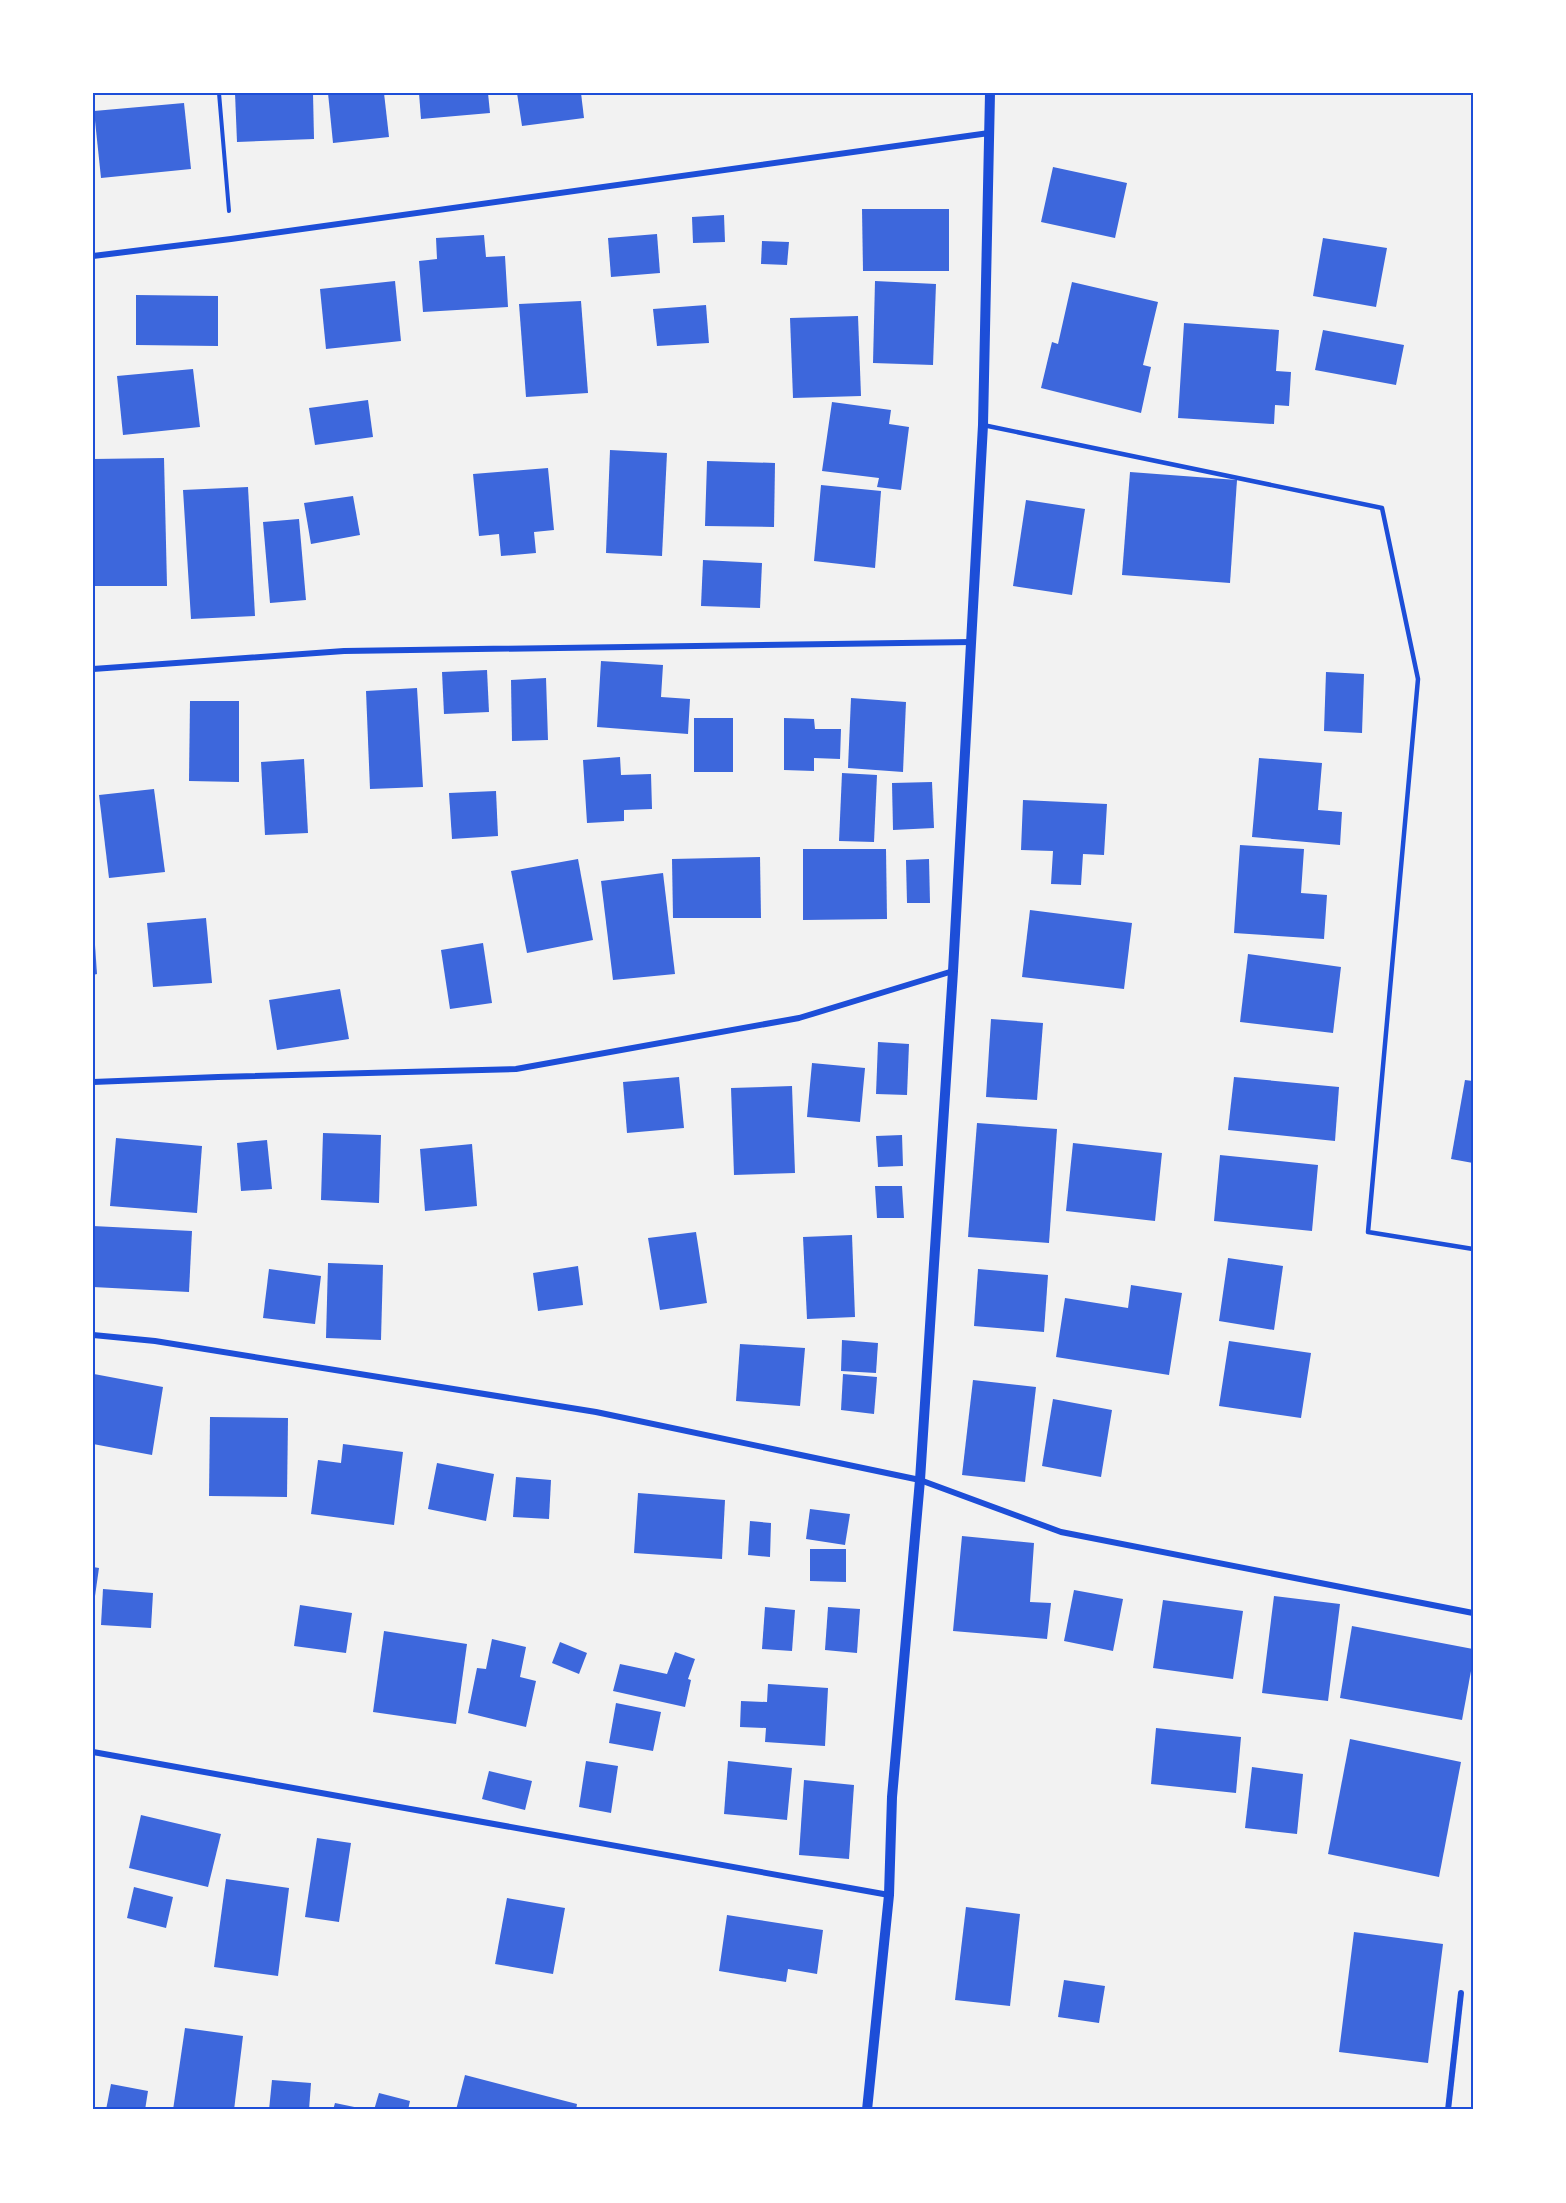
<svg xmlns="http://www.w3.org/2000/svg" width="1566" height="2203" font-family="Rubik,sans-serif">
	<rect width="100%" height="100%" fill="#f2f2f2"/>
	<g fill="#3d67dc">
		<path d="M 235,93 L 313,93 L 314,139 L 237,142 Z"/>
		<path d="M 328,93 L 384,93 L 389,137 L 333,143 Z"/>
		<path d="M 419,93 L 488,93 L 490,113 L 421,119 Z"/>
		<path d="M 517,93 L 581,93 L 584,118 L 522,126 Z"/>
		<path d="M 184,103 L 191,169 L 101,178 L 94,111 Z"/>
		<path d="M 1053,167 L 1127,183 L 1115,238 L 1041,222 Z"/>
		<path d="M 862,209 L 949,209 L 949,271 L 863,271 Z"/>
		<path d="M 724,215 L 725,242 L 693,243 L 692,217 Z"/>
		<path d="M 657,234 L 660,273 L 611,277 L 608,238 Z"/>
		<path d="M 484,235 L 486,257 L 505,256 L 508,307 L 423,312 L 419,261 L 437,259 L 436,238 Z"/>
		<path d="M 1323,238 L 1387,248 L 1376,307 L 1313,296 Z"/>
		<path d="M 762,241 L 789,242 L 787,265 L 761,264 Z"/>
		<path d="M 395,281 L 401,341 L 326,349 L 320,289 Z"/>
		<path d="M 875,281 L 936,284 L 933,365 L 873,363 Z"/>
		<path d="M 1072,282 L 1158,302 L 1143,365 L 1151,367 L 1141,413 L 1041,388 L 1052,342 L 1058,344 Z"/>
		<path d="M 136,295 L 218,296 L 218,346 L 136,345 Z"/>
		<path d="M 581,301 L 588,393 L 526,397 L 519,304 Z"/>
		<path d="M 706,305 L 709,343 L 657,346 L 653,309 Z"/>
		<path d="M 858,316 L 861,396 L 793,398 L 790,318 Z"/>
		<path d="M 1184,323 L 1279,330 L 1276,371 L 1291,372 L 1289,406 L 1275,405 L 1274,424 L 1178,418 Z"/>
		<path d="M 1323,330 L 1404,345 L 1396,385 L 1315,370 Z"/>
		<path d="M 193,369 L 200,427 L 123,435 L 117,376 Z"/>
		<path d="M 368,400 L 373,437 L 315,445 L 309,408 Z"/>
		<path d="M 832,402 L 891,410 L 889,424 L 909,427 L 901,490 L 877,487 L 879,478 L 822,471 Z"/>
		<path d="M 610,450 L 667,453 L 662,556 L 606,553 Z"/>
		<path d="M 164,458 L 167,586 L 94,586 L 93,459 Z"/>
		<path d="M 707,461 L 775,463 L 774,527 L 705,526 Z"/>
		<path d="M 548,468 L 554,530 L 534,532 L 536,553 L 501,556 L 499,534 L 479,536 L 473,474 Z"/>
		<path d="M 1130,472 L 1237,480 L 1230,583 L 1122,575 Z"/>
		<path d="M 821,485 L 881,491 L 875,568 L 814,561 Z"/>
		<path d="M 248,487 L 255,616 L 191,619 L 183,490 Z"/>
		<path d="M 353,496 L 360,535 L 311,544 L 304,503 Z"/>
		<path d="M 1026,500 L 1085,509 L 1072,595 L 1013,586 Z"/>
		<path d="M 299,519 L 306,600 L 270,603 L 263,522 Z"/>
		<path d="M 703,560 L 762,563 L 760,608 L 701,606 Z"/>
		<path d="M 601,661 L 663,665 L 661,697 L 690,699 L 688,734 L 597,727 Z"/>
		<path d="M 487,670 L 489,712 L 444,714 L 442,672 Z"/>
		<path d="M 1326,672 L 1364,674 L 1362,733 L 1324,731 Z"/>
		<path d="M 546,678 L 548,740 L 512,741 L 511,680 Z"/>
		<path d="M 417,688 L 423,787 L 370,789 L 366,691 Z"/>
		<path d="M 851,698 L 906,702 L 903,772 L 848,768 Z"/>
		<path d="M 190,701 L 239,701 L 239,782 L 189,781 Z"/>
		<rect x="694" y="718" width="39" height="54"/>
		<path d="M 784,718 L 814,719 L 815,729 L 841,729 L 840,759 L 814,758 L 814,771 L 784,770 Z"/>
		<path d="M 620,757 L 621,775 L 651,774 L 652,809 L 624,810 L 624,821 L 587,823 L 583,760 Z"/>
		<path d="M 1259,758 L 1322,763 L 1318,810 L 1342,812 L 1340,845 L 1252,837 Z"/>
		<path d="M 304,759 L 308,833 L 265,835 L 261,762 Z"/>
		<path d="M 842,773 L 877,775 L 874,842 L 839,841 Z"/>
		<path d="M 932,782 L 934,828 L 893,830 L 892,783 Z"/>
		<path d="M 154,789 L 165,872 L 109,878 L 99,795 Z"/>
		<path d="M 496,791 L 498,836 L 452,839 L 449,793 Z"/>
		<path d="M 1023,800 L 1107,804 L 1104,855 L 1083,854 L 1081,885 L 1051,884 L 1053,851 L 1021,850 Z"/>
		<path d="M 1240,845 L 1304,849 L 1301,893 L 1327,895 L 1324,939 L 1234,933 Z"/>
		<path d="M 803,849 L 886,849 L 887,919 L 803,920 Z"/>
		<path d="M 760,857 L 761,918 L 673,918 L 672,859 Z"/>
		<path d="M 578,859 L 593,940 L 527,953 L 511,871 Z"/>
		<path d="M 929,859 L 930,903 L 907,903 L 906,860 Z"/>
		<path d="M 663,873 L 675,974 L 613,980 L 601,881 Z"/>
		<path d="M 1030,910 L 1132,923 L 1124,989 L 1022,977 Z"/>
		<path d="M 206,918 L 212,983 L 153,987 L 147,923 Z"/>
		<path d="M 483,943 L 492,1003 L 450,1009 L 441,950 Z"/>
		<path d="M 93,945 L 95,945 L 97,974 L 93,975 Z"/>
		<path d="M 1248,954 L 1341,967 L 1333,1033 L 1240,1022 Z"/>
		<path d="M 340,989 L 349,1039 L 277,1050 L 269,1000 Z"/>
		<path d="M 991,1019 L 1043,1023 L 1037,1100 L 986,1097 Z"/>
		<path d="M 878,1042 L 909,1044 L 907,1095 L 876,1094 Z"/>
		<path d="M 812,1063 L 865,1068 L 860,1122 L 807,1117 Z"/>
		<path d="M 679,1077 L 684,1128 L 627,1133 L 623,1082 Z"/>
		<path d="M 1234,1077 L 1339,1087 L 1335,1141 L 1228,1130 Z"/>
		<path d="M 1465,1080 L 1473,1081 L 1473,1163 L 1451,1159 Z"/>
		<path d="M 792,1086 L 795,1173 L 734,1175 L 731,1088 Z"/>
		<path d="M 977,1123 L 1057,1129 L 1049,1243 L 968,1237 Z"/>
		<path d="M 323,1133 L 381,1135 L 379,1203 L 321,1200 Z"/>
		<path d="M 902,1135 L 903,1166 L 878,1167 L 876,1136 Z"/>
		<path d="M 116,1138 L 202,1146 L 197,1213 L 110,1206 Z"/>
		<path d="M 267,1140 L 272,1189 L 241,1191 L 237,1143 Z"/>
		<path d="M 1073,1143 L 1162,1153 L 1155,1221 L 1066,1211 Z"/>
		<path d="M 472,1144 L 477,1206 L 425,1211 L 420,1149 Z"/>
		<path d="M 1220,1155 L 1318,1165 L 1312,1231 L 1214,1221 Z"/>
		<path d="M 875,1186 L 902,1186 L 904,1218 L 877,1218 Z"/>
		<path d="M 93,1226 L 192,1231 L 189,1292 L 93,1287 Z"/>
		<path d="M 696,1232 L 707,1303 L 660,1310 L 648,1238 Z"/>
		<path d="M 852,1235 L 855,1317 L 807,1319 L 803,1237 Z"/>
		<path d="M 1228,1258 L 1283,1266 L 1274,1330 L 1219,1321 Z"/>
		<path d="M 328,1263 L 383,1265 L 381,1340 L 326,1338 Z"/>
		<path d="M 578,1266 L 583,1305 L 538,1311 L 533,1273 Z"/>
		<path d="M 269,1269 L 321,1276 L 315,1324 L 263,1318 Z"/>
		<path d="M 978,1269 L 1048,1275 L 1044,1332 L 974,1326 Z"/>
		<path d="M 1131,1285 L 1182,1293 L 1169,1375 L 1056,1357 L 1065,1298 L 1128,1308 Z"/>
		<path d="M 842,1340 L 878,1343 L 876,1373 L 841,1371 Z"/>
		<path d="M 1229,1341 L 1311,1353 L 1301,1418 L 1219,1406 Z"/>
		<path d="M 740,1344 L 805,1348 L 800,1406 L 736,1401 Z"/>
		<path d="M 94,1374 L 163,1387 L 152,1455 L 93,1444 Z"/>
		<path d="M 843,1374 L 877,1377 L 874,1414 L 841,1410 Z"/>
		<path d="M 973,1380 L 1036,1387 L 1025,1482 L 962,1475 Z"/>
		<path d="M 1053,1399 L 1112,1410 L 1101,1477 L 1042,1466 Z"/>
		<path d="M 210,1417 L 288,1418 L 287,1497 L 209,1496 Z"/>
		<path d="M 343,1444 L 403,1452 L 394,1525 L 311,1514 L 318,1460 L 341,1463 Z"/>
		<path d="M 437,1463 L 494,1474 L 486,1521 L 428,1509 Z"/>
		<path d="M 516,1477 L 551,1480 L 549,1519 L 513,1517 Z"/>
		<path d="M 638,1493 L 725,1500 L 722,1559 L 634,1553 Z"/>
		<path d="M 810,1509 L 850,1514 L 845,1545 L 806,1539 Z"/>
		<path d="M 750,1521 L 771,1523 L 770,1557 L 748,1555 Z"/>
		<path d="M 962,1536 L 1034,1543 L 1030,1602 L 1051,1603 L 1047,1639 L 953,1631 Z"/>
		<path d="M 810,1549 L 846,1549 L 846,1582 L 810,1581 Z"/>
		<path d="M 93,1567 L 99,1568 L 94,1603 L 93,1603 Z"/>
		<path d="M 103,1589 L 153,1593 L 151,1628 L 101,1625 Z"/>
		<path d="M 1074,1590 L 1123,1599 L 1113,1651 L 1064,1641 Z"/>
		<path d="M 1274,1596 L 1340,1604 L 1328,1701 L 1262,1693 Z"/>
		<path d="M 1163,1600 L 1243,1611 L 1233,1679 L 1153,1668 Z"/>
		<path d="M 300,1605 L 352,1613 L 346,1653 L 294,1646 Z"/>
		<path d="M 765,1607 L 795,1610 L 792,1651 L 762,1649 Z"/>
		<path d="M 828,1607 L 860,1609 L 857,1653 L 825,1650 Z"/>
		<path d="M 1352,1626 L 1473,1649 L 1473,1660 L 1462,1720 L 1340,1698 Z"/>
		<path d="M 384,1631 L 467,1644 L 456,1724 L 373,1712 Z"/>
		<path d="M 492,1639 L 526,1647 L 520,1677 L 536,1681 L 526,1727 L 468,1713 L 477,1668 L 486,1669 Z"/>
		<path d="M 560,1642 L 587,1653 L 579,1674 L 552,1663 Z"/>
		<path d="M 675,1652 L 695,1659 L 688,1679 L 691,1680 L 685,1707 L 613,1691 L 620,1664 L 667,1674 Z"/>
		<path d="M 768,1684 L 828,1688 L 825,1746 L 765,1742 L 766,1728 L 740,1727 L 741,1701 L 767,1702 Z"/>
		<path d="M 616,1703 L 661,1712 L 653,1751 L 609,1743 Z"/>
		<path d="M 1156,1728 L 1241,1737 L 1236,1793 L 1151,1784 Z"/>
		<path d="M 1350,1739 L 1461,1762 L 1439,1877 L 1328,1854 Z"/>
		<path d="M 586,1761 L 618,1766 L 611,1813 L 579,1807 Z"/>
		<path d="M 728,1761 L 792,1768 L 787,1820 L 724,1814 Z"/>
		<path d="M 1252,1767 L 1303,1774 L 1297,1834 L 1245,1828 Z"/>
		<path d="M 489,1771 L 532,1781 L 525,1810 L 482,1799 Z"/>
		<path d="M 804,1780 L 854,1785 L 849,1859 L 799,1855 Z"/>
		<path d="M 141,1815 L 221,1834 L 208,1887 L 129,1868 Z"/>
		<path d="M 317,1838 L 351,1843 L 339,1922 L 305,1917 Z"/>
		<path d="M 226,1879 L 289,1888 L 278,1976 L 214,1967 Z"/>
		<path d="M 134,1887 L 173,1897 L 166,1928 L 127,1918 Z"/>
		<path d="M 507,1898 L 565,1908 L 553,1974 L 495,1964 Z"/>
		<path d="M 966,1907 L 1020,1914 L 1010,2006 L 955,2000 Z"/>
		<path d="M 727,1915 L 823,1930 L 817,1974 L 788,1969 L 786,1982 L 719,1971 Z"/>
		<path d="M 1354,1932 L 1443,1944 L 1428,2063 L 1339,2052 Z"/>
		<path d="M 1064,1980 L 1105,1986 L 1099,2023 L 1058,2017 Z"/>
		<path d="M 185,2028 L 243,2036 L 234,2110 L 173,2110 Z"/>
		<path d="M 465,2075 L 577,2104 L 576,2110 L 456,2110 Z"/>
		<path d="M 272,2080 L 311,2083 L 309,2110 L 269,2110 Z"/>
		<path d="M 111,2084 L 148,2091 L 145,2110 L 106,2110 Z"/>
		<path d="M 379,2093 L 410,2101 L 408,2110 L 374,2110 Z"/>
		<path d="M 335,2103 L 364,2109 L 363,2110 L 333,2110 Z"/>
	</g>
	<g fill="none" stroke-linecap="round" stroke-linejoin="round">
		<path stroke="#1d4ed8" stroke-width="4" d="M 219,93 L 229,211"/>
		<path stroke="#1d4ed8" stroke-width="4.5" d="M 983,425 L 1382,508 L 1418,679 L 1368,1232 L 1473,1249"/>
		<g stroke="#1d4ed8" stroke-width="6">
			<path d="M 93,256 L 231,239 L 989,133"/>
			<path d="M 93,669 L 344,651 L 972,642"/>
			<path d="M 93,1082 L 218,1077 L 516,1069 L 799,1018 L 953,971"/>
			<path d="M 93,1335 L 155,1341 L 596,1412 L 920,1480 L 1061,1532 L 1473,1613"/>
			<path d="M 93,1752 L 889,1895"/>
			<path d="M 1448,2110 L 1461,1993"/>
		</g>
		<path stroke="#1d4ed8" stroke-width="10" d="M 867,2110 L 889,1895 L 892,1797 L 920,1480 L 953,971 L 983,425 L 990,93"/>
	</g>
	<rect width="1566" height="2203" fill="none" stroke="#ffffff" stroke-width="189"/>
	<rect x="94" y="94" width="1378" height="2014" fill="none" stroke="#1d4ed8" stroke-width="2"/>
</svg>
